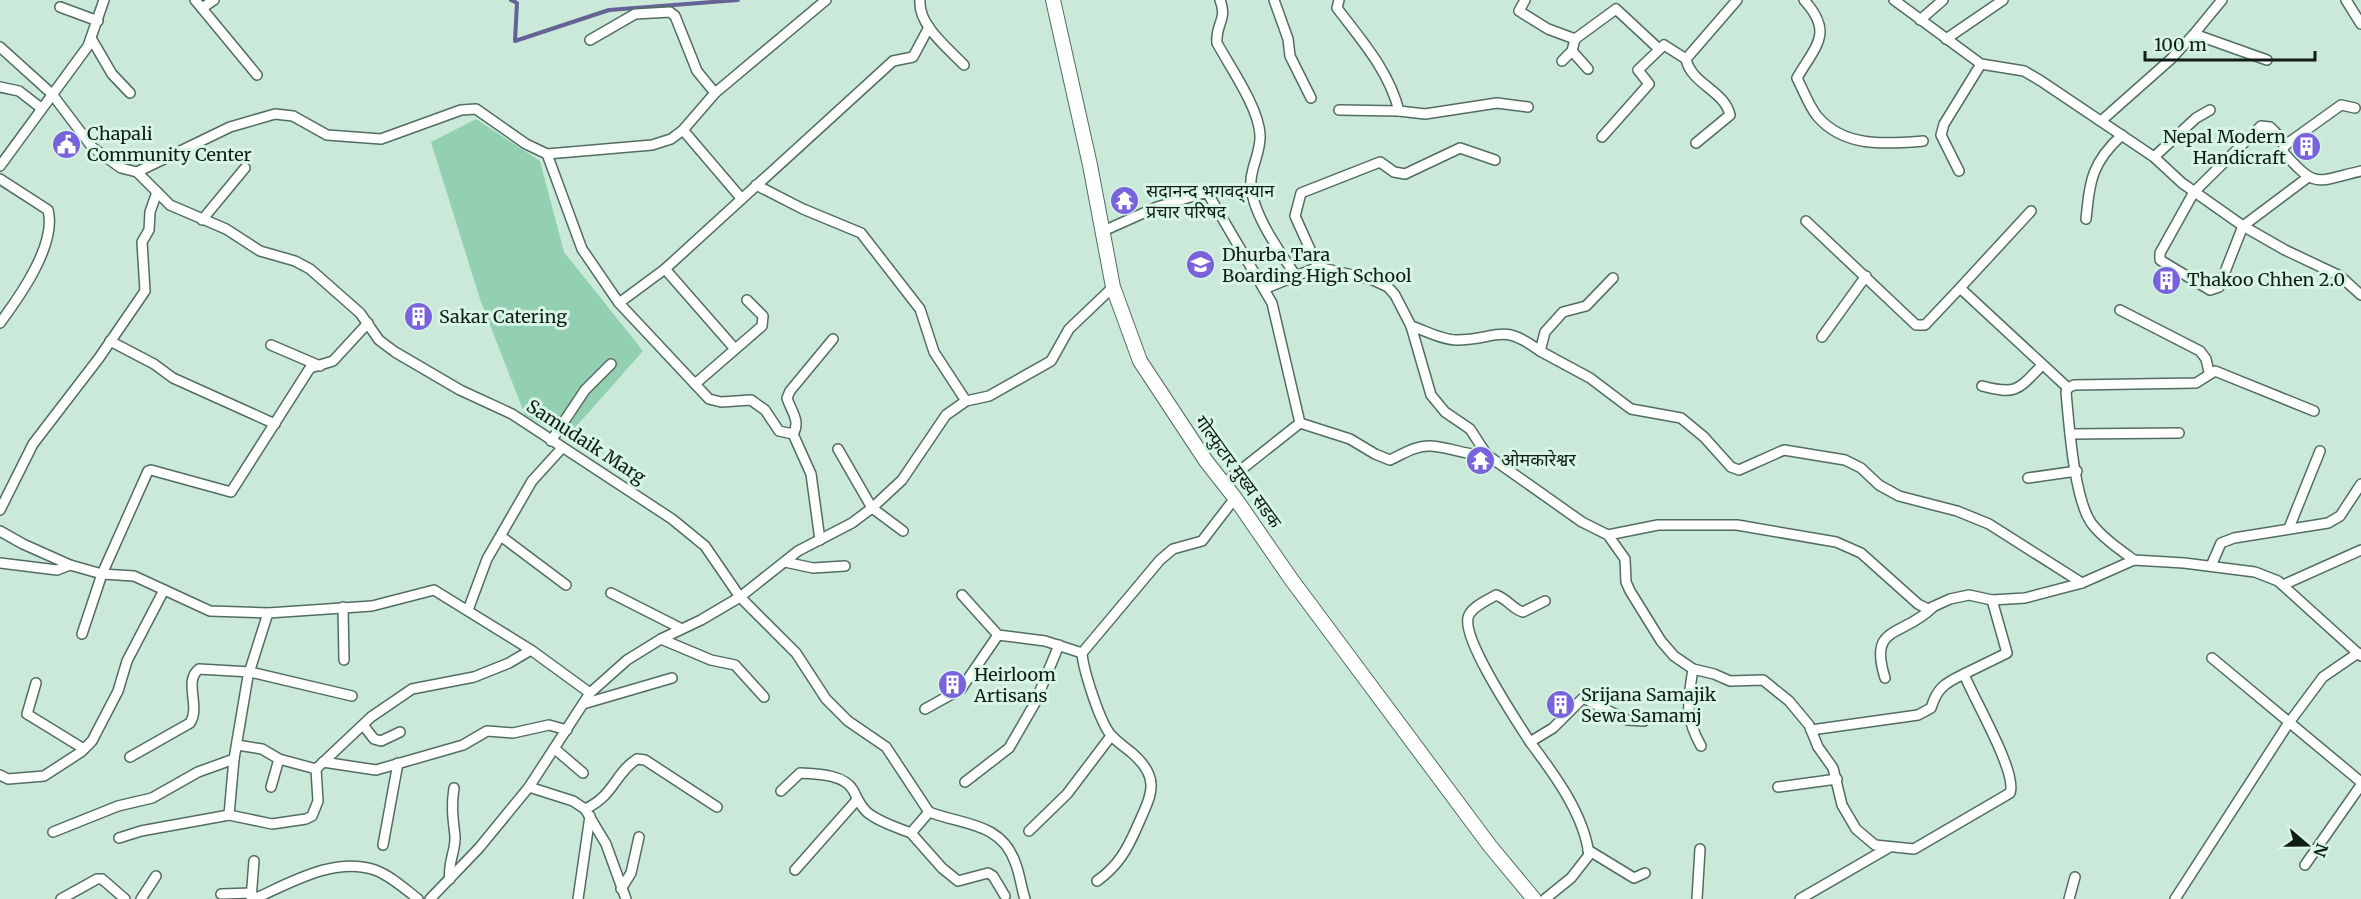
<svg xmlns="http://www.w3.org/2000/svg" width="2361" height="899" font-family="Merriweather,'Noto Sans Devanagari',serif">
	<rect width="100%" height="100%" fill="#cbe9d9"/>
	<path fill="#92d0b1" d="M 476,119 L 540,161 L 564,252 L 643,351 L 566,438 L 525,415 L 480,299 L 431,142 Z"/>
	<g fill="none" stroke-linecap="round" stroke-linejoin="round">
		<path stroke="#656296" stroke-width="4" d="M 511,0 L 517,3 L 515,41 L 609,10 L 738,0"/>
		<defs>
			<g id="minor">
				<path d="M 195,0 L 257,75"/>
				<path d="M 920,0 C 918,25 947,47 964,65"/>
				<path d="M 1220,0 C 1228,20 1215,24 1217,43 C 1230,67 1259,108 1260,135 C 1261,151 1252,165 1251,180 C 1249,210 1280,252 1296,276"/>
				<path d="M 1274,0 L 1288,39 L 1290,56 L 1311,98"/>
				<path d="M 1339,0 L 1337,8 C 1362,41 1389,71 1399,111 L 1425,114 L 1497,103 L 1528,107"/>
				<path d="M 1525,0 L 1519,11 L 1548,29 L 1575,39 L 1616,9 L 1659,49"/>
				<path d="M 1804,0 C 1834,33 1816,45 1797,78 C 1803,90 1809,106 1817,116 C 1844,148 1886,144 1923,141"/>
				<path d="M 1894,0 L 1981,64 L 2024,71 L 2041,81 L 2154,157 L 2182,183 L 2243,226 L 2285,250 L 2340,276 L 2361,295"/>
				<path d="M 2346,0 L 2361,24"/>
				<path d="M 60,7 L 98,21"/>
				<path d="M 202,8 L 214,0"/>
				<path d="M 1920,20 L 1943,0"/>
				<path d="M 2194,34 L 2222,0"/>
				<path d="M 91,38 L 112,74 L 130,93"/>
				<path d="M 1575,39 L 1572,51 L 1588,69"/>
				<path d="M 1946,39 L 2003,0"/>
				<path d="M 590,40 L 635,14 L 670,12 L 675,16 L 697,71 L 715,93"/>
				<path d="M 0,47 L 52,94 L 92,147 L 121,168 L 137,172 L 170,205 L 226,229 L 260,251 L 295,261 L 310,269 L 360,313 L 379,340 L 395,352 L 460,390 L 512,414 L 672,519 L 705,546 L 740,597 L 796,653 L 826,699 L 848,721 L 886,747 L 929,812 C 962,825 1001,822 1015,862 C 1020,874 1021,887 1025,899"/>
				<path d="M 1562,61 L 1572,51"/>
				<path d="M 0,87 L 19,91 L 41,108"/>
				<path d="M 2355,108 L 2341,105 L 2284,146 L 2283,152 C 2317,189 2314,182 2361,171"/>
				<path d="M 1339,110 L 1399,111"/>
				<path d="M 2101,121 L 2171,59 L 2194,34 L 2267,60"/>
				<path d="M 683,130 L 741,198"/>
				<path d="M 1602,137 L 1649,84 L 1638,70 L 1664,45 L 1686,59"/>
				<path d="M 1696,143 L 1730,115 C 1724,90 1691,84 1686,59 L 1737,0"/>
				<path d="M 2287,144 L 2270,127 L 2261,126 L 2194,192 L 2160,253 L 2160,260 L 2210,290 L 2219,287 L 2243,226 L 2307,178"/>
				<path d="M 547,154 L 582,249 L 619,303 L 709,399 L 721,402 L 751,400 L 765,410 L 779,431 L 793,434 C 801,421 791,411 787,398 L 790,391 L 833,339"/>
				<path d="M 2154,157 L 2196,118 L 2210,110"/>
				<path d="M 0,166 L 88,46 L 104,0"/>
				<path d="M 1959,171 L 1941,135 L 1944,124 L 1981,64"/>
				<path d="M 137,172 L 230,127 L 275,114 L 293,116 L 327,135 L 381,139 L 461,110 L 476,109 L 526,144 L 547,154 L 652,145 L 671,139 L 683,130 L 715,93 L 826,0"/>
				<path d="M 0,179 L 48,210 C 57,244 20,296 0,323"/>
				<path d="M 756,185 L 803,209 L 861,233 L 920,309 L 934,352 L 966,401"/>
				<path d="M 2031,211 L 1960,288 L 2068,388 L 2066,392 C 2069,424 2074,500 2092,524 C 2103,538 2119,549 2134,560"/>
				<path d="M 2086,219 C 2090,180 2092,162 2122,135"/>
				<path d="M 202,220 L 245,168"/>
				<path d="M 1806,221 L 1916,325 L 1925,325 L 1960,288"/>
				<path d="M 1101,232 L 1157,207 L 1207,192 L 1272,303 L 1300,423 L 1350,439 L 1375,454 L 1390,460 C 1403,454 1416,445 1431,446 C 1450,447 1467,456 1487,455 L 1582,522 L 1608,535 L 1625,559 L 1626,582 L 1630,591 L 1661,641 L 1674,656 L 1693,669 L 1714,674 L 1730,681 L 1763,680 L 1789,701 L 1809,725 L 1818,747 L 1833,768 L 1842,805 L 1856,829 L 1875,845 L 1914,849 L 2010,793 C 2018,773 1973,698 1964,674 L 2007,653 L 1992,600"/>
				<path d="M 1318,267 L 1295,216 L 1301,193 L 1380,162 L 1394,172 L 1405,174 L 1460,148 L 1495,160"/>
				<path d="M 665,269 L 735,349"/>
				<path d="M 1264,289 L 1318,267 L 1373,280 L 1388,287 L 1395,295 L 1411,326 C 1424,330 1442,340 1456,340 C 1498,340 1500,321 1540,351 L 1545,332 L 1563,312 L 1586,306 L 1613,278"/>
				<path d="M 619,303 L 665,269 L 893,61 L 913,57 L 929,27"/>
				<path d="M 2120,310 L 2200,351 L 2206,359 L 2209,372"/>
				<path d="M 1411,326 L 1431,395 L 1445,412 L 1470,429 L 1487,455"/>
				<path d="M 1822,337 L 1866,276"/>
				<path d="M 110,341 L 154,364 L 173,378 L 275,424"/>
				<path d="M 271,345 L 320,366"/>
				<path d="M 1540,351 L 1590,378 L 1631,409 L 1681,418 L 1704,437 L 1731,467 L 1739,470 L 1784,450 L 1845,460 L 1861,468 L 1879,485 L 1899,496 L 1957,511 L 1989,524 L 2082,583"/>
				<path d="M 695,384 L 762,326 L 763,316 L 747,300"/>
				<path d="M 1982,386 C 2017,395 2018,390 2042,365"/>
				<path d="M 2068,388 L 2074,385 L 2196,383 L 2215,371 L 2314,411"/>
				<path d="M 793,434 L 811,474 L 820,540"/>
				<path d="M 2070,434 L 2179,433"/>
				<path d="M 551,441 L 585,390 L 611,364"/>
				<path d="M 838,449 L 872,508 L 903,531"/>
				<path d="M 2028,478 L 2077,471"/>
				<path d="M 1223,484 L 1300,423"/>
				<path d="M 0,510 L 33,444 L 99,358 L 145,291 L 142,242 L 149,230 L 150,212 L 157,192"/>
				<path d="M 2289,528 L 2320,451"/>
				<path d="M 0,531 L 23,544 L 70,565 L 102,574 L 134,576 L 210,611 L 268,613 L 372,606 L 434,590 L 531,650 L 590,693"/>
				<path d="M 1608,535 L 1658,525 L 1737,525 L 1836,542 L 1861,553 L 1918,604 L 1928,609 L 1950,599 L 1969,595 L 1992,600 L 2025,598 L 2082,583 L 2134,560 L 2184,563 L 2255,572 L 2278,581 L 2361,656"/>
				<path d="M 502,537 L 566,585"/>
				<path d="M 785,562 L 813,568 L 845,566"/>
				<path d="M 0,563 L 57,570 L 70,565"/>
				<path d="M 2211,566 L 2221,543 L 2234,538 L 2328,523 L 2340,516 L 2361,484"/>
				<path d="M 2283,585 L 2361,550"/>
				<path d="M 611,593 L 680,628"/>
				<path d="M 962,595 L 998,635 L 1045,641 L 1082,653"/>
				<path d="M 343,607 L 344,660"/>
				<path d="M 468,610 L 487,559 L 532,481 L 562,448"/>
				<path d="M 82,634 L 102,574 L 148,471 L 151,470 L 231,492 L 310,368 L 333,361 L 368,323"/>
				<path d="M 661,639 L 711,660 L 735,665 L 764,697"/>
				<path d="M 2212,658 L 2361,782"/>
				<path d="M 1693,669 C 1688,701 1684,716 1701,746"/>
				<path d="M 1885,678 C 1868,624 1902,638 1933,607"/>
				<path d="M 36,683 L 27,714 L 84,749"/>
				<path d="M 583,704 L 672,678"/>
				<path d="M 925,709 L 961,689 L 998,635"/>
				<path d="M 363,725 L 374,739 L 381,741 L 400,732"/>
				<path d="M 1811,730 L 1918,715 L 1931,708 C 1937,688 1945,683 1964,674"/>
				<path d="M 1530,742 C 1516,720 1463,641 1468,618 C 1470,607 1488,600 1496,595 C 1508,599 1512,609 1523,612 L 1545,601"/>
				<path d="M 237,745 L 262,749 L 279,759 L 316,769 L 371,717 L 412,689 L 474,677 L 509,663 L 531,650"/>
				<path d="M 555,749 L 583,773"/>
				<path d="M 130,757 L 190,723 C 201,707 183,681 199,669 L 250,672 L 352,696"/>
				<path d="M 323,762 L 376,770 L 463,745 L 487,731 L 513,733 L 549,725 L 567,730"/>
				<path d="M 0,775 L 8,779 L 44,776 L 81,752 L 92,741 L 118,691 L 127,661 L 164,590"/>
				<path d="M 965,782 L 1009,748 L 1035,703 L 1059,645"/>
				<path d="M 271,787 L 279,759"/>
				<path d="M 529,787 L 573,801 L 585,809 C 614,796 615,773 637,759 L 645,760 L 717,807"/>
				<path d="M 1778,787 L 1837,779"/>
				<path d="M 781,791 L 800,773 C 816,774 844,774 853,790 C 858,799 859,805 868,813 C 881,823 896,827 911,833 L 929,812"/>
				<path d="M 585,809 L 606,844 L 626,899"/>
				<path d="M 229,815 L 234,759"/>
				<path d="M 1029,831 L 1067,794 L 1111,736"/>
				<path d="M 53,832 L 118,806 L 152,798 L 198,772 L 234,759 L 248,676 L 268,613"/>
				<path d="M 911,833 L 942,868 L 958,881 L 988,873 L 993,876 L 1005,896"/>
				<path d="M 119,838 L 141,831 L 229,815 L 272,824 L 306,819 L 312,816 L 318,801 L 316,769"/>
				<path d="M 383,845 L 398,763"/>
				<path d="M 1588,850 L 1634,878 L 1645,873"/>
				<path d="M 2305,865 L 2361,785"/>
				<path d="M 795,870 L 856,801"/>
				<path d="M 450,879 C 447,864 456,851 455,836 C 453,819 451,806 454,788"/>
				<path d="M 1097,881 C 1118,866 1127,850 1137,827 C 1151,795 1162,779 1132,753 C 1125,747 1117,742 1111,735 C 1100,723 1083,669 1082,653 L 1160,560 L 1173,549 L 1202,541 L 1235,498"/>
				<path d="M 621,889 L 631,873 L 639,837"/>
				<path d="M 221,894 L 252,893"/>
				<path d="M 61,899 L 97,879 L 102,879 L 125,899"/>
				<path d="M 141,899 L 156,876"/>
				<path d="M 251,899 L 254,861"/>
				<path d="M 254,899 C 290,883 335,856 375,870 C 391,876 405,889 418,899"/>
				<path d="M 430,899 L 479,848 L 529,787 L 590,693 L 627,660 L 661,639 L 701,620 L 740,597 L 798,551 L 852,523 L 872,508 L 902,480 L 946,415 L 966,401 L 989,396 L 1051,361 L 1069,329 L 1113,287"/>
				<path d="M 578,899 L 590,816"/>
				<path d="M 1545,899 L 1571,878 L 1589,855 C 1584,814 1554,774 1530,742 L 1553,728 L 1583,698 L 1627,720 L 1644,721"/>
				<path d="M 1697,899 L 1700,849"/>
				<path d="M 1800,899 L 1888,848"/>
				<path d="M 2069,899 L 2075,877"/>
				<path d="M 2175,899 L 2288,724 L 2323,677 L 2358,653"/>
			</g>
			<path id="secondary" d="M 1053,0 L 1090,165 L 1113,287 L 1140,361 L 1206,461 L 1235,498 L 1291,579 L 1490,846 L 1534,899"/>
		</defs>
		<use href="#minor" stroke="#526d60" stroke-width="12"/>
		<use href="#secondary" stroke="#526d60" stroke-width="16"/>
		<use href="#minor" stroke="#fff" stroke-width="9"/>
		<use href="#secondary" stroke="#fff" stroke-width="14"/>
	</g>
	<defs>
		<symbol id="civic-disc" viewBox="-11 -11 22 22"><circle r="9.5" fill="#7963dd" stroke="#d8f6e6"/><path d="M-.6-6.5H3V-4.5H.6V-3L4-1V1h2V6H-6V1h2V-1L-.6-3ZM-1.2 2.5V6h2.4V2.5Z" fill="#fff"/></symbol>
		<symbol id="building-disc" viewBox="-11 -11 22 22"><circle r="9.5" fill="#7963dd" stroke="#d8f6e6"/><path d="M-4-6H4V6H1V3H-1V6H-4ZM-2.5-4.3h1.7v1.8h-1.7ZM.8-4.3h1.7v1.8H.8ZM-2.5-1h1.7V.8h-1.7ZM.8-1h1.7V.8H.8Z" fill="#fff"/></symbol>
		<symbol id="temple-disc" viewBox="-11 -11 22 22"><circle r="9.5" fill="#7963dd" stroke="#d8f6e6"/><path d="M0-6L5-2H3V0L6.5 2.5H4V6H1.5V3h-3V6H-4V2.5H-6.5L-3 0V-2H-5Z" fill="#fff"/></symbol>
		<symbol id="school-disc" viewBox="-11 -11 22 22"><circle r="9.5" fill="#7963dd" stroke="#d8f6e6"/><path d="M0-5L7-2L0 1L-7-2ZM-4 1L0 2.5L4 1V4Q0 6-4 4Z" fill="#fff"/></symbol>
	</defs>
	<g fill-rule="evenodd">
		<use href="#civic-disc" x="50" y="128" width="33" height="33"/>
		<use href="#building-disc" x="2290" y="130" width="33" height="33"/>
		<use href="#temple-disc" x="1108" y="184" width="33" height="33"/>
		<use href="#school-disc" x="1184" y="248" width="33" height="33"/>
		<use href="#building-disc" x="2150" y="264" width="33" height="33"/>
		<use href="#building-disc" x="402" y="300" width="33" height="33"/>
		<use href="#temple-disc" x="1464" y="444" width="33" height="33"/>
		<use href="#building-disc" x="936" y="668" width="33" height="33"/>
		<use href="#building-disc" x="1544" y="688" width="33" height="33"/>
	</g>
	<g text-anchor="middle" stroke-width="6" stroke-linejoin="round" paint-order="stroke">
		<g font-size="18" fill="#121d17" stroke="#d8f6e6" text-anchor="start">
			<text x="87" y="140">Chapali<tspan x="87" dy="21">Community Center</tspan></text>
			<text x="2286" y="143" text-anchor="end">Nepal Modern<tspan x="2286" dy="21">Handicraft</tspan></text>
			<text x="1146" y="197">सदानन्द भगवद्ग्यान<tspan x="1146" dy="21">प्रचार परिषद</tspan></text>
			<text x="1222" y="261">Dhurba Tara<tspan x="1222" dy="21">Boarding High School</tspan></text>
			<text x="2187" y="286">Thakoo Chhen 2.0</text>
			<text x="439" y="323">Sakar Catering</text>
			<text x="1501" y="466">ओमकारेश्वर</text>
			<text x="974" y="681">Heirloom<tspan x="974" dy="21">Artisans</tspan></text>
			<text x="1581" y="701">Srijana Samajik<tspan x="1581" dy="21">Sewa Samamj</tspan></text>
		</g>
		<g font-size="18" fill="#121d17" stroke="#d8f6e6">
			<text transform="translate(586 442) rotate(33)" y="6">Samudaik Marg</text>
			<text transform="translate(1238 472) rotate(54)" y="6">गोल्फुटार मुख्य सडक</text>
		</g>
	</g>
	<g transform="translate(2307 845) rotate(110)" stroke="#d8f6e6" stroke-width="4.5" paint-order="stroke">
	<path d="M0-4.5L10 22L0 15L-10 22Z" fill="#121d17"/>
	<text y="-9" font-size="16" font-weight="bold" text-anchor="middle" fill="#121d17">N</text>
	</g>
	<path d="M2145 51v9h170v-9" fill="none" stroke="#121d17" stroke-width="3"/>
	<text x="2154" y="51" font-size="18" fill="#121d17" stroke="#d8f6e6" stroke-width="4.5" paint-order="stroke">100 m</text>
</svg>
